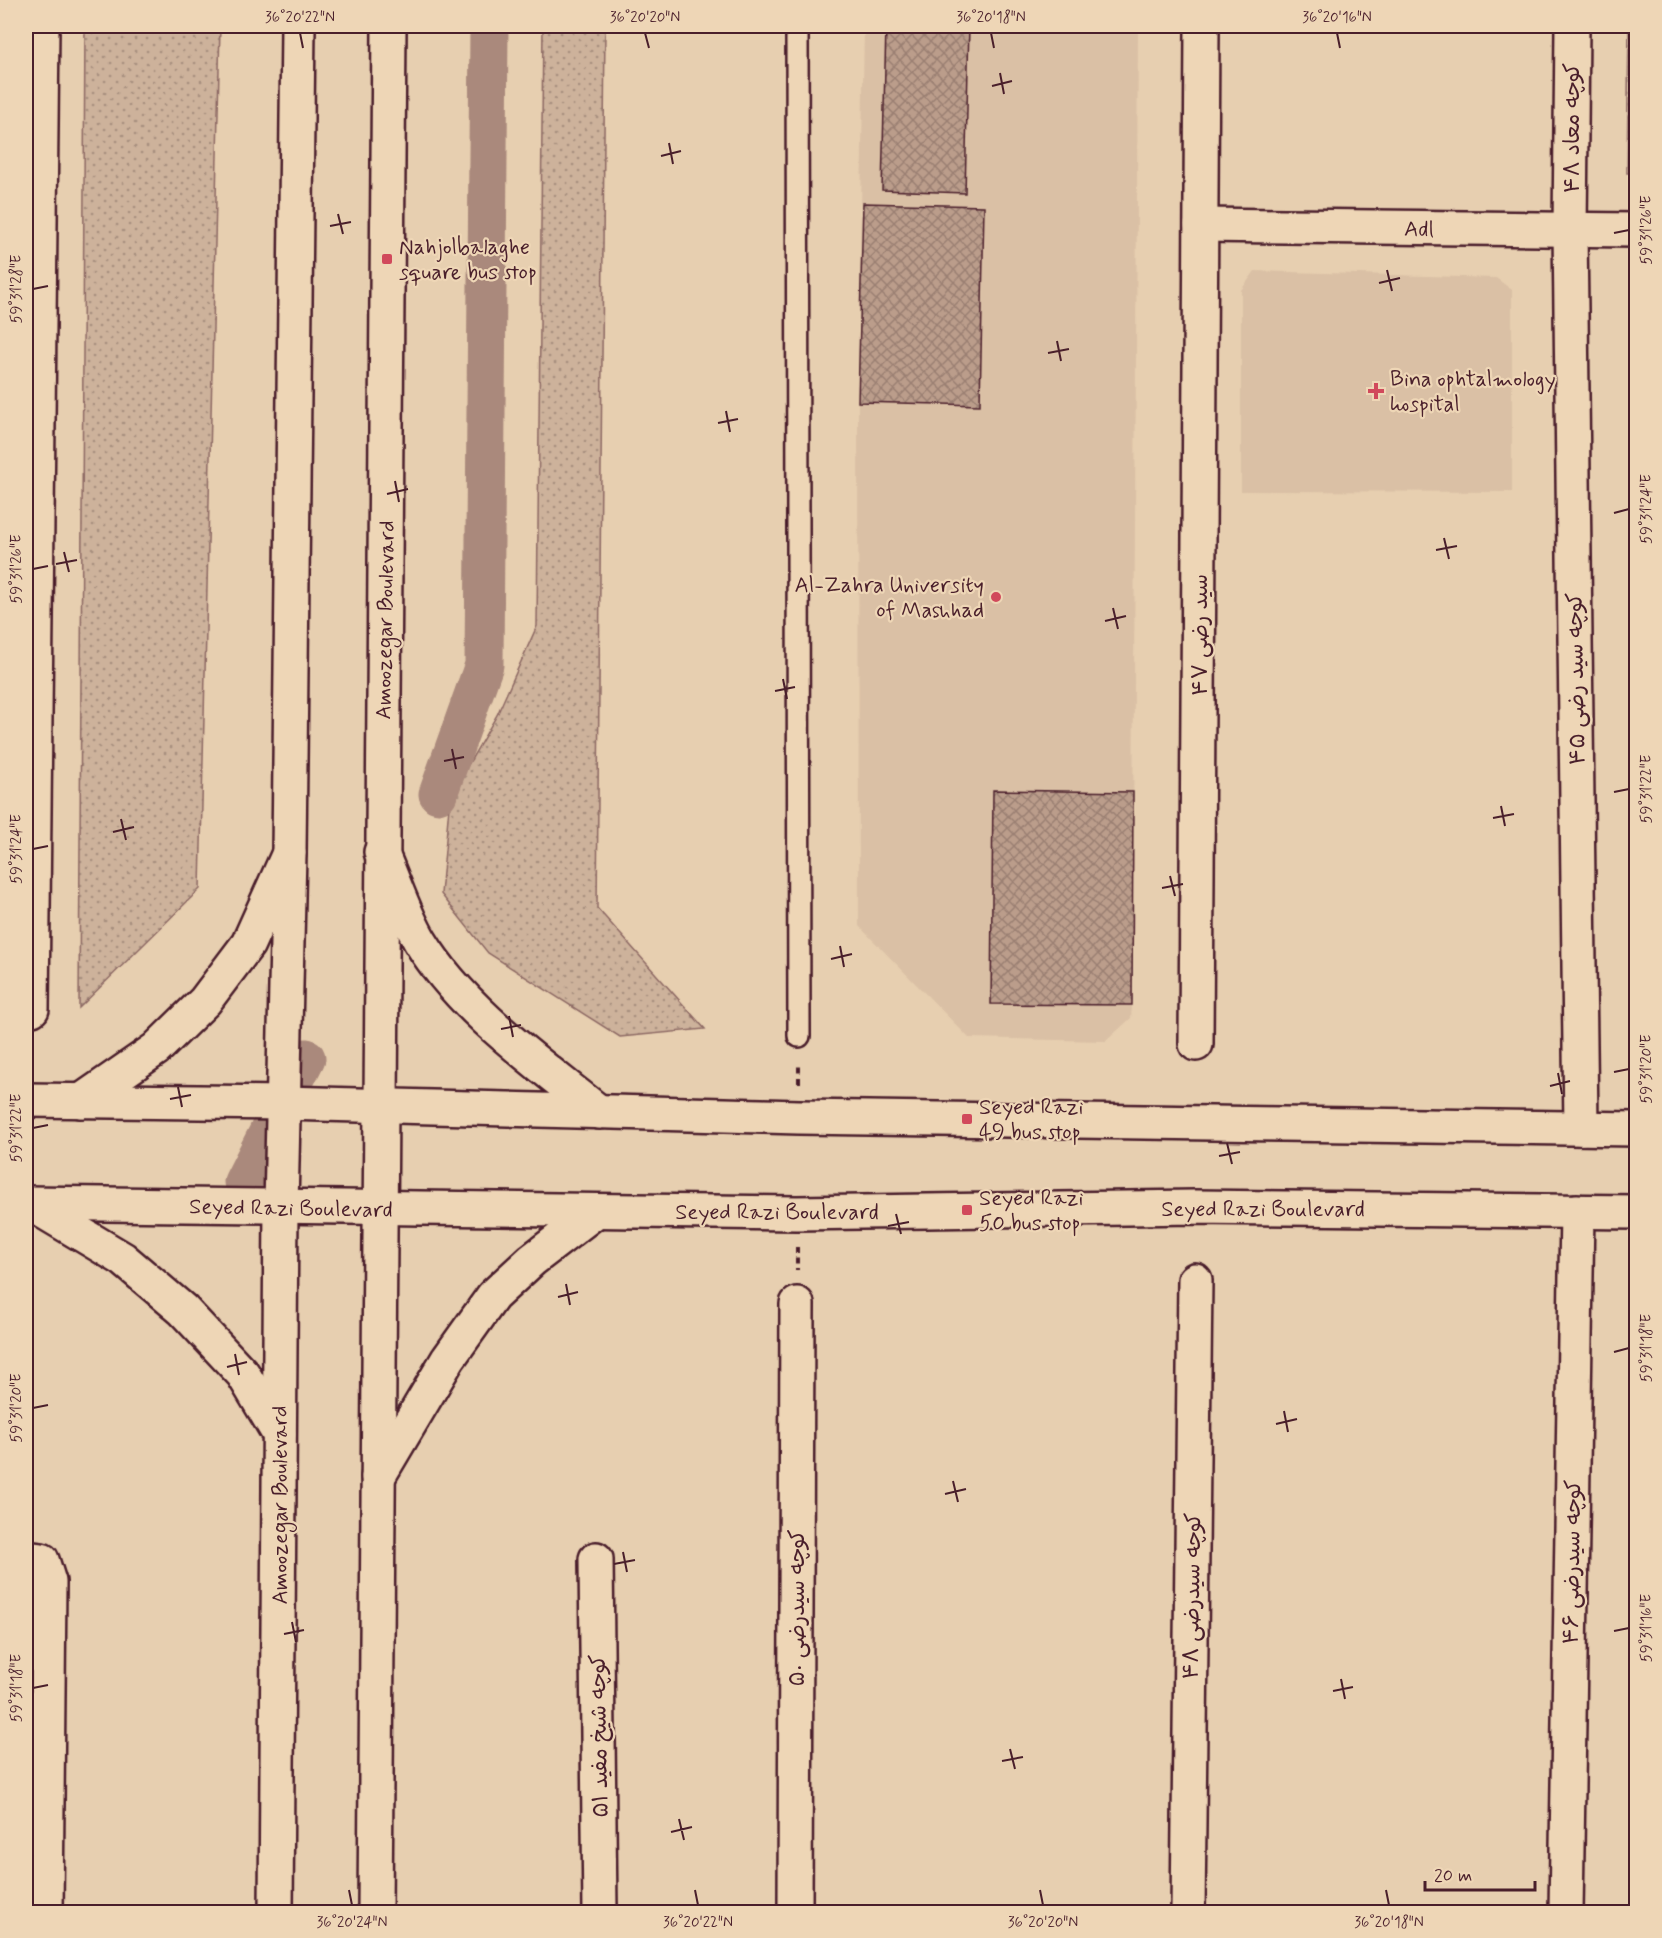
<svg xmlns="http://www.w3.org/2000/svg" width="1662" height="1938" font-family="Mynerve,'Playpen Sans Arabic',sans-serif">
	<defs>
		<pattern id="park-dots" width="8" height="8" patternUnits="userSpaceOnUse" patternTransform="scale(1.5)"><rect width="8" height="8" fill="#cdb29b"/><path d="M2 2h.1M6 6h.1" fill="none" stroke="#a8907f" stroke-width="1.8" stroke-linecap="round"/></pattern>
		<pattern id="building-cross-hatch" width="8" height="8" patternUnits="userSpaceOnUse" patternTransform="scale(1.5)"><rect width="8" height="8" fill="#bb9d8b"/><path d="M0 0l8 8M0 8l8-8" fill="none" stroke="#9a7f72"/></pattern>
	</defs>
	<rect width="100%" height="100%" fill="#e7cfb0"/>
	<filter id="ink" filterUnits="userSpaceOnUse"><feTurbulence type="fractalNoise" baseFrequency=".0167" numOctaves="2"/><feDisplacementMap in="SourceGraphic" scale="12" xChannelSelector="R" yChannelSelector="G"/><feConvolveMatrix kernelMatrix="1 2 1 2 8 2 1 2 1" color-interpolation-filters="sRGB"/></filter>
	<g filter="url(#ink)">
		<g fill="#dac0a5">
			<path d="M 864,26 L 1138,26 L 1132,1005 L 1131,1018 L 1106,1041 L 969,1038 L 859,926 L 858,402 Z"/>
			<path d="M 1255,271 L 1496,278 L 1512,290 L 1512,492 L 1241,491 L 1241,290 Z"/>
		</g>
		<g fill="url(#park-dots)" stroke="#8c6863" stroke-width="1.5">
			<path d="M 85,26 L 220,26 L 200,889 L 79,1008 Z"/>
			<path d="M 543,26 L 605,26 L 597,908 L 705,1029 L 620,1037 L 488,953 L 441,894 L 450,796 L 497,715 L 537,626 Z"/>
			<path d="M 1629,26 L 1636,26 L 1636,173 L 1627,173 Z"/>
		</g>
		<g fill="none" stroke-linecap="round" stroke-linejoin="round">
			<g stroke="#aa897b" stroke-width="39">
				<path d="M 438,794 L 484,665 L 489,26"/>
				<path d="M 243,1182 L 306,1058"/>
			</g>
		</g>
		<g fill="url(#building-cross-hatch)" stroke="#4a1f2b" stroke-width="1.5">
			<path d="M 886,26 L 969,26 L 965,193 L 882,190 Z"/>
			<path d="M 863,203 L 984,206 L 980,405 L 858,402 Z"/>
			<path d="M 993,790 L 1133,792 L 1132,1005 L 991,1004 Z"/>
		</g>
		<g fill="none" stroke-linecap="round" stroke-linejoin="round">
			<defs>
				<path id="service" d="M 797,26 L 799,1036"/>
				<g id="minor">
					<path d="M 1572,26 L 1570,230 L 1581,1128"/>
					<path d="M 1201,225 L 1636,230"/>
					<path d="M 32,1009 L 42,26"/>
					<path d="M 1196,1044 L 1202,26"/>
					<path d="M 26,1558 L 42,1560 L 49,1582 L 46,1912"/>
					<path d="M 596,1559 L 600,1912"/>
					<path d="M 795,1912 L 797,1304"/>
					<path d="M 1188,1912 L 1195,1280"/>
					<path d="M 1566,1912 L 1577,1211"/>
				</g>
				<g id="secondary">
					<path d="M 276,1912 L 281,1206 L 289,853 L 298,26"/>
					<path d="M 375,1912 L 389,26"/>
				</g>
				<g id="primary">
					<path d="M 381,852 C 394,881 404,914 420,941 C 461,1009 538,1063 599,1112"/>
					<path d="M 26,1100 L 283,1103 L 799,1117 L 1636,1129"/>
					<path d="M 81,1101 L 156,1049 L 205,1001 L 248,944 L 289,853"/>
					<path d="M 26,1203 L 797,1213 L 1195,1207 L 1636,1212"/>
					<path d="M 31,1204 L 123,1259 L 183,1310 L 243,1374 L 279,1434"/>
					<path d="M 378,1477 L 448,1359 L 493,1296 L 532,1260 L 596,1211"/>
				</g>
			</defs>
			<use href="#service" stroke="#4a1f2b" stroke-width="26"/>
			<use href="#minor" stroke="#4a1f2b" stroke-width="38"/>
			<use href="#secondary" stroke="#4a1f2b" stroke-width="38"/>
			<use href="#primary" stroke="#4a1f2b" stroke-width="38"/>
			<g stroke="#4a1f2b" stroke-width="4" stroke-dasharray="6 4.5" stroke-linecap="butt">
				<path d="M 799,1083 L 799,1064"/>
				<path d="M 797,1247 L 797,1270"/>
			</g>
			<use href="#service" stroke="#eed6b6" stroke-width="21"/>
			<use href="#minor" stroke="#eed6b6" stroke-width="33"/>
			<use href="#secondary" stroke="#eed6b6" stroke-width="33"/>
			<use href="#primary" stroke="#eed6b6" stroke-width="33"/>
		</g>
	</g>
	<path fill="none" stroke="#4a1f2b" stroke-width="2" d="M 300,33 L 303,48M 645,33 L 649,48M 991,33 L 994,48M 1337,33 L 1340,48M 1000,73 L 1004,94M 992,86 L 1012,81M 669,143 L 673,164M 661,156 L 681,151M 338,214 L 343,234M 330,226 L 351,222M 1614,233 L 1629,230M 1387,270 L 1392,291M 1379,283 L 1400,278M 33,289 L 48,286M 1057,341 L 1061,361M 1048,353 L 1069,349M 726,411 L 730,432M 718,423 L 738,419M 395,481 L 399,502M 387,494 L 408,489M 1614,513 L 1629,509M 1444,538 L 1449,559M 1436,550 L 1457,546M 64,552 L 69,572M 56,564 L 77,560M 33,569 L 48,566M 1113,608 L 1118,629M 1105,621 L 1126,616M 783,679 L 787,699M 775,691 L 795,687M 452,749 L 456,769M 444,761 L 464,757M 1614,792 L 1629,789M 1501,806 L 1505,826M 1493,818 L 1514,814M 121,819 L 126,840M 113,832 L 134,827M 33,849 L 48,846M 1170,876 L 1175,896M 1162,888 L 1183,884M 840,946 L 844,967M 831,959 L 852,954M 509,1016 L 513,1037M 501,1029 L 521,1025M 1614,1072 L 1629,1069M 1558,1073 L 1562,1094M 1550,1086 L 1570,1081M 178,1087 L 182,1107M 170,1099 L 191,1095M 33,1128 L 48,1125M 1227,1143 L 1232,1164M 1219,1156 L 1240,1152M 896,1214 L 901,1234M 888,1226 L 909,1222M 566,1284 L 570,1305M 558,1297 L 578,1292M 1614,1352 L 1629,1348M 235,1354 L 239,1375M 227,1367 L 247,1362M 33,1408 L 48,1405M 1284,1411 L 1288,1432M 1276,1424 L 1297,1419M 953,1481 L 958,1502M 945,1494 L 966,1489M 623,1552 L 627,1572M 614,1564 L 635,1560M 292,1622 L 296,1642M 1614,1631 L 1629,1628M 284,1634 L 304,1630M 1341,1679 L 1345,1699M 33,1688 L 48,1685M 1333,1691 L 1353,1687M 1010,1749 L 1015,1769M 1002,1761 L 1023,1757M 679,1819 L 684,1840M 671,1832 L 692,1827M 349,1890 L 352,1905M 695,1890 L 698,1905M 1040,1890 L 1043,1905M 1386,1890 L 1389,1905"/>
	<g fill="#d1495b" stroke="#eed6b6" stroke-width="2">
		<rect x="381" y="253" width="12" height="12" rx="3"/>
		<path d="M1373 382h6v6h6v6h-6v6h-6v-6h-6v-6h6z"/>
		<circle cx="996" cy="597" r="6"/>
		<rect x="961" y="1113" width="12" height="12" rx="3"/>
		<rect x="961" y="1204" width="12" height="12" rx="3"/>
	</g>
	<g text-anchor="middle" stroke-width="4.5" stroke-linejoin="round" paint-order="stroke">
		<g font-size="22" fill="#4a1f2b" stroke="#eed6b6">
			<text transform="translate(1571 128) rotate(-90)" y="8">کوچه معاد ۴۸</text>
			<text transform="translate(1419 228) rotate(1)" y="8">Adl</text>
			<text transform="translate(384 620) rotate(-89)" y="8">Amoozegar Boulevard</text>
			<text transform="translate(1199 635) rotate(-90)" y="8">سید رضی ۴۷</text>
			<text transform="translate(1575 679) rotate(-91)" y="8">کوچه سید رضی ۴۵</text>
			<text transform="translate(291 1207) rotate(1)" y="8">Seyed Razi Boulevard</text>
			<text x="1263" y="1216">Seyed Razi Boulevard</text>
			<text x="777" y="1219">Seyed Razi Boulevard</text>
			<text transform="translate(279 1505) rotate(-90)" y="8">Amoozegar Boulevard</text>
			<text transform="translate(1571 1562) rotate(-89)" y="8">کوچه سیدرضی ۴۶</text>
			<text transform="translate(1191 1596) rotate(-89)" y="8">کوچه سیدرضی ۴۸</text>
			<text transform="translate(796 1608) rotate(-90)" y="8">کوچه سیدرضی ۵۰</text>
			<text transform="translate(598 1736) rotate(-91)" y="8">کوچه شیخ مفید ۵۱</text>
		</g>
		<g font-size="22" fill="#4a1f2b" stroke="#eed6b6" text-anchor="start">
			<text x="399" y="254">Nahjolbalaghe<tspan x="399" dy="25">square bus stop</tspan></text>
			<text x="1390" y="386">Bina ophtalmology<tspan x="1390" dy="25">hospital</tspan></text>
			<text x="984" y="592" text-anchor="end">Al-Zahra University<tspan x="984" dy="25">of Mashhad</tspan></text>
			<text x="979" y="1114">Seyed Razi<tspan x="979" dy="25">49 bus stop</tspan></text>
			<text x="979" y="1205">Seyed Razi<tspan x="979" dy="25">50 bus stop</tspan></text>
		</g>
	</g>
	<rect width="1662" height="1938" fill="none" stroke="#eed6b6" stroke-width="66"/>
	<path d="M1425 1881v9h110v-9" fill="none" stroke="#4a1f2b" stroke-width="3"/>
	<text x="1434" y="1881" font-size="18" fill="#4a1f2b" stroke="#eed6b6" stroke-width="4.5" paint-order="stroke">20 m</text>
	<rect x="33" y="33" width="1596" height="1872" fill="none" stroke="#4a1f2b" stroke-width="2"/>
	<g font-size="15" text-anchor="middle" fill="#4a1f2b">
		<text x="300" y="22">36°20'22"N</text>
		<text x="645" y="22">36°20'20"N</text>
		<text x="991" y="22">36°20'18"N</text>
		<text x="1337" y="22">36°20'16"N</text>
		<text transform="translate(1646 230) rotate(-90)" y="5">59°31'26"E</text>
		<text transform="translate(16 289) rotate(-90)" y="5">59°31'28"E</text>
		<text transform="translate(1646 509) rotate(-90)" y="5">59°31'24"E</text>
		<text transform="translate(16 569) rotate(-90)" y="5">59°31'26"E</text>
		<text transform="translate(1646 789) rotate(-90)" y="5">59°31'22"E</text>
		<text transform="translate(16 849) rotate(-90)" y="5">59°31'24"E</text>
		<text transform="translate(1646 1069) rotate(-90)" y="5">59°31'20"E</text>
		<text transform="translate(16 1128) rotate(-90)" y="5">59°31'22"E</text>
		<text transform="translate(1646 1348) rotate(-90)" y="5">59°31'18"E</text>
		<text transform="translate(16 1408) rotate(-90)" y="5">59°31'20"E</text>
		<text transform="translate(1646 1628) rotate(-90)" y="5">59°31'16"E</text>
		<text transform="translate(16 1688) rotate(-90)" y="5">59°31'18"E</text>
		<text x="352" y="1927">36°20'24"N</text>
		<text x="698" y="1927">36°20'22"N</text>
		<text x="1043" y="1927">36°20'20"N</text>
		<text x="1389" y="1927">36°20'18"N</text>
	</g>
</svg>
